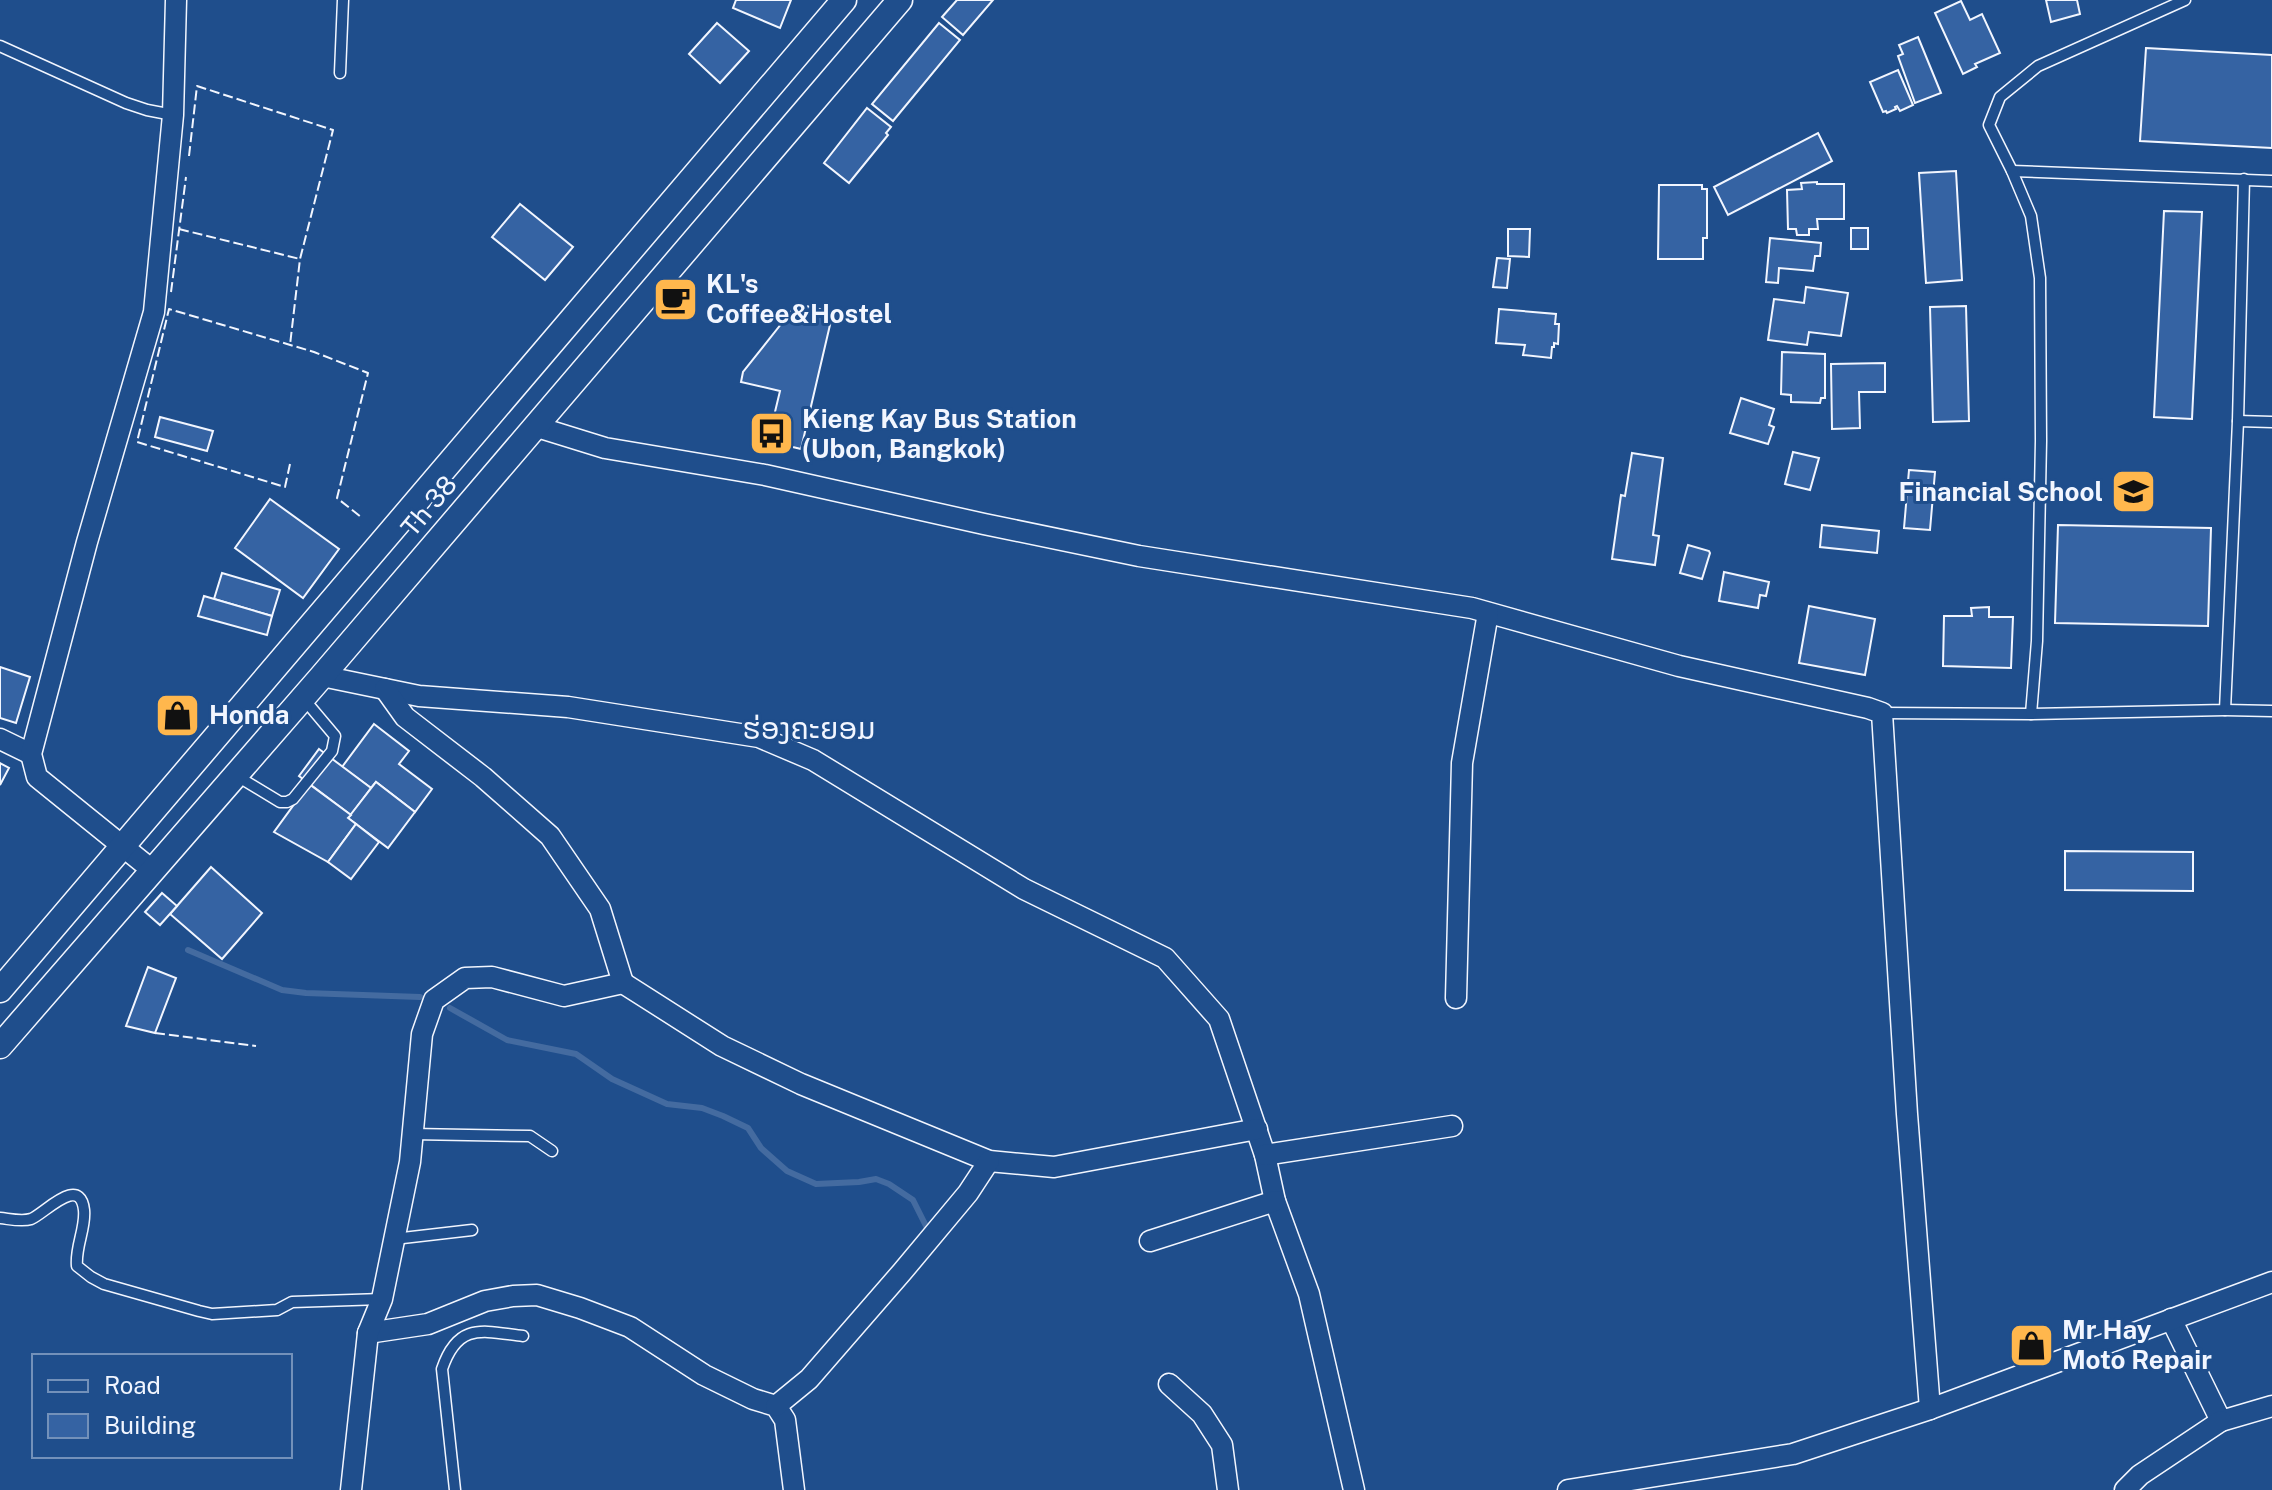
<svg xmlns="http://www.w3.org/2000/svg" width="2272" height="1490" font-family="'Public Sans','Noto Sans Lao',sans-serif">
	<rect width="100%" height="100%" fill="#1f4e8c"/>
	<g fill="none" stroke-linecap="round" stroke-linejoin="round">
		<g stroke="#446ba0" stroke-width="6">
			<path d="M 188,950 L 282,990 L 306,993 L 420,997"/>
			<path d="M 450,1008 L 507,1040 L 576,1054 L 612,1079 L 667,1104 L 702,1108 L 723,1116 L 748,1128 L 761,1148 L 787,1171 L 816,1184 L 859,1182 L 876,1179 L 889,1184 L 913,1200 L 928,1230"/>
		</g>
	</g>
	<g fill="#3563a3" stroke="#f2f6ff" stroke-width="2">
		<path d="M 736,0 L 791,0 L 780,28 L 733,8 Z"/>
		<path d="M 957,0 L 993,0 L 963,35 L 942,17 Z"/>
		<path d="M 2046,0 L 2077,0 L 2080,14 L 2051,22 Z"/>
		<path d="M 1961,1 L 1970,20 L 1982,14 L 2000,53 L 1975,64 L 1977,67 L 1963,74 L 1935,13 Z"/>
		<path d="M 717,23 L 749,51 L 720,83 L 689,54 Z"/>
		<path d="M 939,23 L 960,40 L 893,121 L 872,104 Z"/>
		<path d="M 1918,37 L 1941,93 L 1915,103 L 1898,56 L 1903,54 L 1899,45 Z"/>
		<path d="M 2146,48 L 2272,55 L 2272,148 L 2140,141 Z"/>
		<path d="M 1898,70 L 1913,105 L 1900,111 L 1897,106 L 1895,107 L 1896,109 L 1887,113 L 1886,111 L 1883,112 L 1870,82 Z"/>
		<path d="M 867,108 L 891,127 L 886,133 L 888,135 L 849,183 L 824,163 Z"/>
		<path d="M 1818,133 L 1832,161 L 1728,215 L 1714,187 Z"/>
		<path d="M 1956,171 L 1962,280 L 1926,283 L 1919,173 Z"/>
		<path d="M 1817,182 L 1817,184 L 1844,184 L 1844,219 L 1817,219 L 1818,229 L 1809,229 L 1809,235 L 1797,235 L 1796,229 L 1788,229 L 1787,190 L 1802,189 L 1801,183 Z"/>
		<path d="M 1659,185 L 1702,185 L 1702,189 L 1707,189 L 1707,238 L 1703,238 L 1703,259 L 1658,259 Z"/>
		<path d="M 520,204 L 573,247 L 545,280 L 492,237 Z"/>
		<path d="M 2164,211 L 2202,212 L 2192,419 L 2154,417 Z"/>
		<rect x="1851" y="228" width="17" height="21"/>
		<path d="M 1508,229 L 1530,229 L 1529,257 L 1508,256 Z"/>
		<path d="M 1770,238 L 1821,243 L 1820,256 L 1815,256 L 1813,271 L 1779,268 L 1778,283 L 1766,282 Z"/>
		<path d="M 1497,258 L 1510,259 L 1507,288 L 1493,287 Z"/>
		<path d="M 1806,287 L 1848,293 L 1841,336 L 1809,332 L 1807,345 L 1768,340 L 1774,299 L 1804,303 Z"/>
		<path d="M 797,304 L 833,312 L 801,449 L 768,441 L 780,391 L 741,382 L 743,372 Z"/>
		<path d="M 1966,306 L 1969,421 L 1933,422 L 1930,307 Z"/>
		<path d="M 1499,309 L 1556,314 L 1555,324 L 1559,324 L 1558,344 L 1554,343 L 1554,347 L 1552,347 L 1551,358 L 1523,355 L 1525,345 L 1496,343 Z"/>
		<path d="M 1782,352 L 1825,354 L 1825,398 L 1821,398 L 1820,403 L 1791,402 L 1791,395 L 1781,394 Z"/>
		<path d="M 1885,363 L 1885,392 L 1859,392 L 1860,428 L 1832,429 L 1831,364 Z"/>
		<path d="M 1741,398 L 1774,409 L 1769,425 L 1774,427 L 1768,444 L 1730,433 Z"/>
		<path d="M 160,417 L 213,431 L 207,451 L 155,437 Z"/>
		<path d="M 1793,452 L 1819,458 L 1810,490 L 1785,484 Z"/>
		<path d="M 1632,453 L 1663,458 L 1653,535 L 1659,536 L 1655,565 L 1612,559 L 1621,495 L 1625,496 Z"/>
		<path d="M 1909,470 L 1935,472 L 1930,530 L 1904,528 Z"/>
		<path d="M 270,499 L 339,549 L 303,598 L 235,548 Z"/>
		<path d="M 1822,525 L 1879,531 L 1877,553 L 1820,547 Z"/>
		<path d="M 2058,525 L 2211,528 L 2208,626 L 2055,623 Z"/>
		<path d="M 1688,545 L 1709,551 L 1710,553 L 1702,579 L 1680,573 Z"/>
		<path d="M 1724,572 L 1769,582 L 1766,596 L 1760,595 L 1758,608 L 1719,601 Z"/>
		<path d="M 222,573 L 280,590 L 272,616 L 214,599 Z"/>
		<path d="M 204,596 L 272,616 L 267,635 L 198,616 Z"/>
		<path d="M 1809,606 L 1875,619 L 1865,675 L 1799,663 Z"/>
		<path d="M 1989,607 L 1989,617 L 2013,617 L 2011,668 L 1943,666 L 1944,616 L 1972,616 L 1971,608 Z"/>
		<path d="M 0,667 L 30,677 L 16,723 L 0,718 Z"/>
		<path d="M 374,724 L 409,751 L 399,764 L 432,789 L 415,812 L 376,782 L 371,788 L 342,767 Z"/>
		<path d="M 319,749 L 371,788 L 351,815 L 299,776 Z"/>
		<path d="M 0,763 L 9,768 L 0,785 Z"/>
		<path d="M 376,782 L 415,812 L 388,848 L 348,818 Z"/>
		<path d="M 309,784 L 351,815 L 348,818 L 356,824 L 328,862 L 274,832 Z"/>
		<path d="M 356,824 L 379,842 L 351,879 L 328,862 Z"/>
		<path d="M 2065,851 L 2193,852 L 2193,891 L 2065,890 Z"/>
		<path d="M 211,867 L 262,913 L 222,959 L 170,914 Z"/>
		<path d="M 162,893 L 177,906 L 160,925 L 145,912 Z"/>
		<path d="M 148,967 L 176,978 L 155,1033 L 126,1026 Z"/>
	</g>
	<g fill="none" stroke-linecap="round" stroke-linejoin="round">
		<defs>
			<g id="service">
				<path d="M 0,46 L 126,103 L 147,110 L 173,115"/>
				<path d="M 340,73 L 343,0"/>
				<path d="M 2012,171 L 2272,181"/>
				<path d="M 2238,421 L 2272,422"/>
				<path d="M 2225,710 L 2272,711"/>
				<path d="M 1882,713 L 2031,714 L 2225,710 L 2238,421 L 2244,179"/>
				<path d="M 2031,714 L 2037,641 L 2041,441 L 2040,278 L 2031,216 L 2012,171 L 1989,125 L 2000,97 L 2038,66 L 2185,0"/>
				<path d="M 237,776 L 280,802 L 287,802 L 293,799 L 332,751 L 335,736 L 303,698"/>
				<path d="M 412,1134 L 530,1136 L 552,1151"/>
				<path d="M 0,1218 C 10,1219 22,1222 31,1219 C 44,1214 80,1174 84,1210 C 86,1228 75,1247 77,1266 L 91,1277 L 104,1284 L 199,1311 L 212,1314 L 277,1310 L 292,1302 L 382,1299"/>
				<path d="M 394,1239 L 472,1230"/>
				<path d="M 455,1490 L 442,1369 C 458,1322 482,1331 523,1336"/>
			</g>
			<g id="minor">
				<path d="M 534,426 L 605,448 L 765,475 L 984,524 L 1139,556 L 1472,608 L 1679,666 L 1868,708 L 1882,713 L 1907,1114 L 1930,1409"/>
				<path d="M 322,676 L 419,696 L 568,707 L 759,737 L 813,760 L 1024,889 L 1165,958 L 1219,1019 L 1265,1155 L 1275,1201 L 1309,1294 L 1354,1490"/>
				<path d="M 0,739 L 31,754"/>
				<path d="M 152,870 L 37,777 L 31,754 L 87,542 L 154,312 L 173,115 L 176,0"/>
				<path d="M 623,983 L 722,1046 L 801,1084 L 989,1161 L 1054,1167 L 1257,1129"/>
				<path d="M 1456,998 L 1462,763 L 1488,613"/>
				<path d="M 1265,1155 L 1452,1126"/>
				<path d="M 1150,1241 L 1275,1201"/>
				<path d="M 2171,1319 L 2221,1421 L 2272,1406"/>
				<path d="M 368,1333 L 428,1324 L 485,1301 L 513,1296 L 537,1295 L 580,1308 L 630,1327 L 704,1375 L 753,1399 L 776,1406 L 785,1420 L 794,1490"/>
				<path d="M 1169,1384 L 1202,1414 L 1222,1445 L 1228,1490"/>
				<path d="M 776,1406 L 809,1379 L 902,1272 L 968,1193 L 989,1161"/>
				<path d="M 351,1490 L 368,1333 L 382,1299 L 410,1162 L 422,1034 L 434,1000 L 465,978 L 492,977 L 564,996 L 623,983 L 600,909 L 550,836 L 483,777 L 405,717 L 385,689"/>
				<path d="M 1568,1490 L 1793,1454 L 1930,1409 L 2272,1282"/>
				<path d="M 2125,1490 L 2140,1475 L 2221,1421"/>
			</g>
			<g id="tertiary">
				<path d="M 0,990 L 844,0"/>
				<path d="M 0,1046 L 322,676 L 900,0"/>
			</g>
		</defs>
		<use href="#service" stroke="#f2f6ff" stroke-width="13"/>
		<use href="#minor" stroke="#f2f6ff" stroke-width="23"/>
		<use href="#tertiary" stroke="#f2f6ff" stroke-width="27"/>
		<use href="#service" stroke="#1f4e8c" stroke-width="10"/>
		<use href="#minor" stroke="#1f4e8c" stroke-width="20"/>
		<use href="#tertiary" stroke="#1f4e8c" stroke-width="24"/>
		<g stroke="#f2f6ff" stroke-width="2" stroke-dasharray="10 4" stroke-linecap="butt">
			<path d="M 189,156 L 197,86 L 333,130 L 300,259 L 290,345"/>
			<path d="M 179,229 L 300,259"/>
			<path d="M 171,292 L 186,177"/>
			<path d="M 290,464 L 285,487 L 137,442 L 169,309 L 314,352 L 368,373 L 337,498 L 361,517"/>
			<path d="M 155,1033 L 256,1046"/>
		</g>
	</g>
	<defs>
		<symbol id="cafe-square" viewBox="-11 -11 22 22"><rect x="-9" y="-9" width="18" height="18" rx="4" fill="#ffb74d" stroke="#1f4e8c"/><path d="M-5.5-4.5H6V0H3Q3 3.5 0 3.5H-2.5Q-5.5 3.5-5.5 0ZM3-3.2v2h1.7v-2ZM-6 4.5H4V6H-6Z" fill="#111"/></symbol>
		<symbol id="bus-square" viewBox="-11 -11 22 22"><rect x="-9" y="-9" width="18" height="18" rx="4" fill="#ffb74d" stroke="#1f4e8c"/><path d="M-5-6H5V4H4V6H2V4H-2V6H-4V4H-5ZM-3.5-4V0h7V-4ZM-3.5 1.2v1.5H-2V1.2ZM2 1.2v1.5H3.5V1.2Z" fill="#111"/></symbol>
		<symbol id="university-square" viewBox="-11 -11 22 22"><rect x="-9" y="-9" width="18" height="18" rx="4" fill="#ffb74d" stroke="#1f4e8c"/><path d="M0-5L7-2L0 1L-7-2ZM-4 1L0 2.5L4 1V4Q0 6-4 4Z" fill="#111"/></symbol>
		<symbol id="shop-square" viewBox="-11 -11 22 22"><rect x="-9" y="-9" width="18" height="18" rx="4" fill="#ffb74d" stroke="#1f4e8c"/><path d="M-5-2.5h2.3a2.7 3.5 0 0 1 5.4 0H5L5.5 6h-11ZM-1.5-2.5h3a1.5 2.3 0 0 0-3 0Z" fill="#111"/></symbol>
	</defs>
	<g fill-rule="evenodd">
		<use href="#cafe-square" x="650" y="274" width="51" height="51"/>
		<use href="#bus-square" x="746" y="408" width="51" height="51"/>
		<use href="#university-square" x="2108" y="466" width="51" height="51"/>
		<use href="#shop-square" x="152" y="690" width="51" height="51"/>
		<use href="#shop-square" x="2006" y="1320" width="51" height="51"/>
	</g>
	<g text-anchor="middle" stroke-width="6" stroke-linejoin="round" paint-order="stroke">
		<g font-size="26" font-weight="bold" fill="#f2f6ff" stroke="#1f4e8c" text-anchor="start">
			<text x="706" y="293">KL's<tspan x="706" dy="30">Coffee&amp;Hostel</tspan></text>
			<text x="802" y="428">Kieng Kay Bus Station<tspan x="802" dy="30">(Ubon, Bangkok)</tspan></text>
			<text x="2103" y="501" text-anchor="end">Financial School</text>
			<text x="209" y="724">Honda</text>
			<text x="2062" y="1339">Mr Hay<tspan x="2062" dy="30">Moto Repair</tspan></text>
		</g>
		<g font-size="26" fill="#f2f6ff" stroke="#1f4e8c">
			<text transform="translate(429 506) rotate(-50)" y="9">Th 38</text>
		</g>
		<g font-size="30" fill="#f2f6ff" stroke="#1f4e8c">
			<text x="809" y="739">ຮ່ອງຄະຍອມ</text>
		</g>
	</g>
	<rect x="32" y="1354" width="260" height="104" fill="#1f4e8c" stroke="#7391ba" stroke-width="2"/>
	<rect x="48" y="1380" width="40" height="12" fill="#1f4e8c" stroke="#7391ba" stroke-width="2"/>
	<text x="104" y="1394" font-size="24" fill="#f2f6ff">Road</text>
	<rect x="48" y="1414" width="40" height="24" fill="#3563a3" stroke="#7391ba" stroke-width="2"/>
	<text x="104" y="1434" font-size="24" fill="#f2f6ff">Building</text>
</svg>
